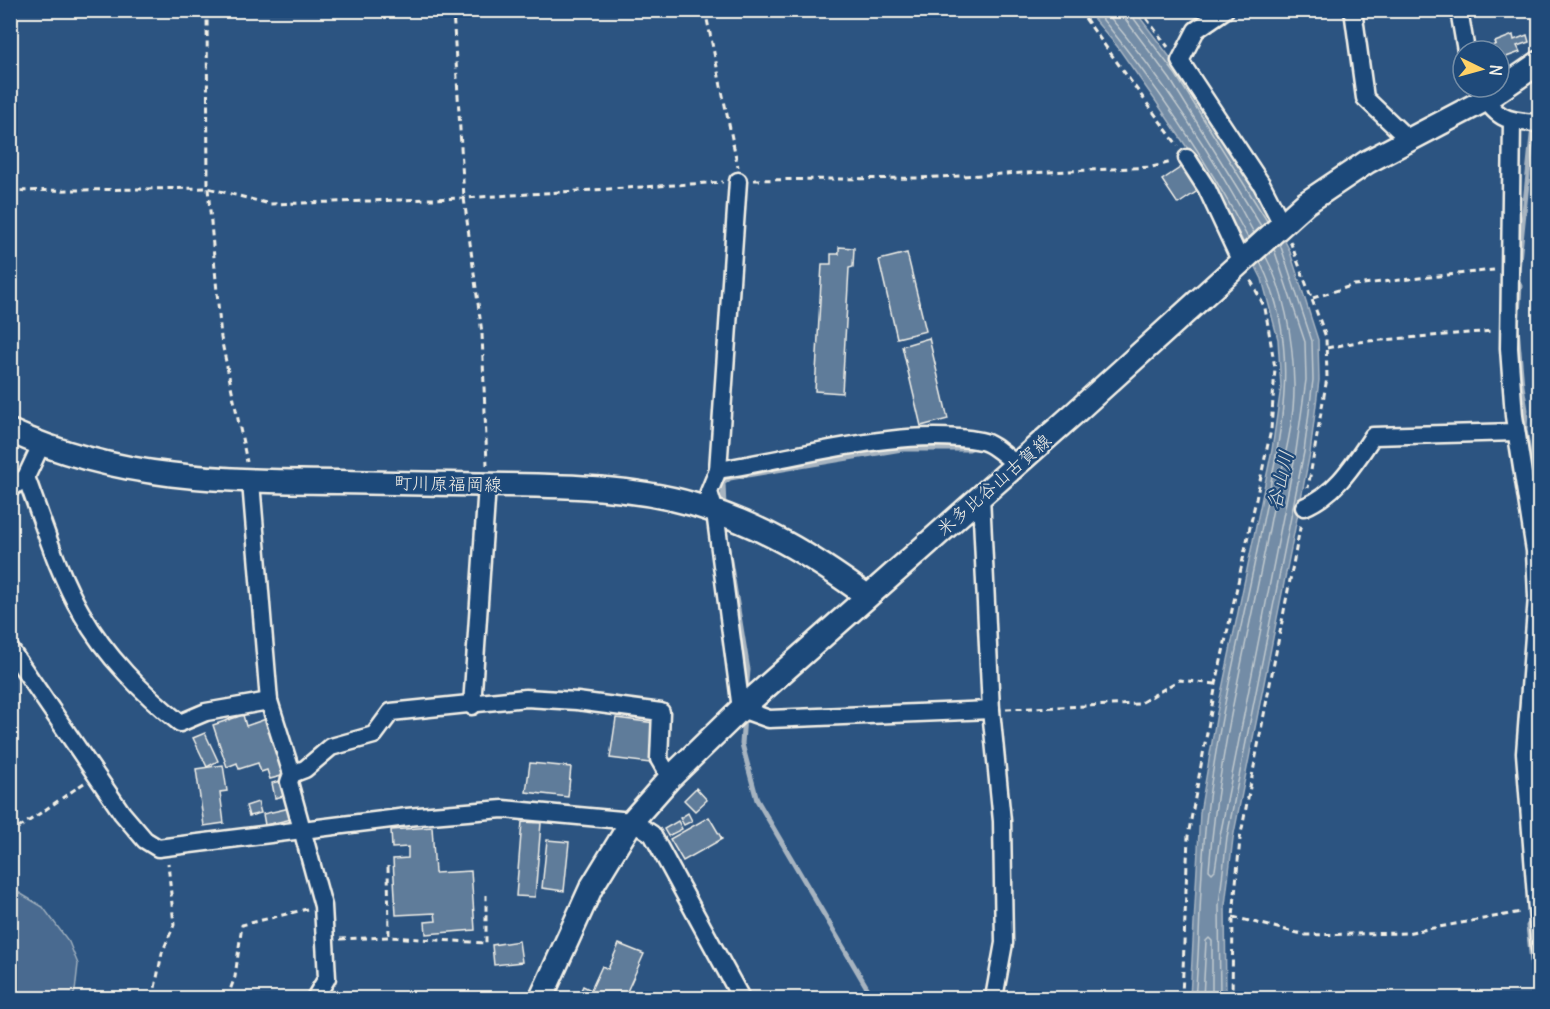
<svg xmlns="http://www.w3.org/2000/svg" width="1550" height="1009" font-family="Delius,'Klee One',sans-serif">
	<rect width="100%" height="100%" fill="#2c5481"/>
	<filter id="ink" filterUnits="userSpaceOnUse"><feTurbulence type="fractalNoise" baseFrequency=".0167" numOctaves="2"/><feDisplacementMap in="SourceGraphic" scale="12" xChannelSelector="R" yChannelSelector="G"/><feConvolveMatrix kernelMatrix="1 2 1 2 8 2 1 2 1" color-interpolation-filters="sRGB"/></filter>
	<g filter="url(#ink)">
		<path fill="#496b90" stroke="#9eaebc" stroke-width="1.5" d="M 11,888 L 43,907 L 69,942 L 78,964 L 75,991 L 72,998 L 11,998 Z"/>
		<path fill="#738ca6" stroke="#a7b4c0" stroke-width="1.5" d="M 1087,11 L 1135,11 L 1181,72 L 1265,204 L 1289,249 L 1318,340 L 1319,380 L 1310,453 L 1233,838 L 1225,905 L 1226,998 L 1190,998 L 1200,813 L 1217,713 L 1272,450 L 1281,387 L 1278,339 L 1262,279 L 1221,198 L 1155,100 L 1117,46 Z"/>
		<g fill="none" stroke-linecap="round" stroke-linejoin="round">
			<g stroke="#c0c9ce" stroke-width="1.5">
				<path d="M 1095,10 C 1153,80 1206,158 1248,238"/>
				<path d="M 1104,10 C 1162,78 1213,155 1254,233"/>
				<path d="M 1123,10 L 1126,20 L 1170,79 L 1261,226"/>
				<path d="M 1131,10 L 1132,16 L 1176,75 L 1267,221"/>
				<path d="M 1266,257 C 1286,295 1293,341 1294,385 C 1295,429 1278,480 1270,524 C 1248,639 1218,753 1209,870 L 1212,873 L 1215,870 L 1220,836 L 1296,451 L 1306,380 L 1305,342 L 1274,249"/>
				<path d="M 1195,998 C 1201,937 1199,874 1207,813 C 1218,722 1241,631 1259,541 C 1277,448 1306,352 1260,262"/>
				<path d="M 1203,998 L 1206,941 L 1209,938 L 1212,941 L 1212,998"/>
				<path d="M 1220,998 L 1219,905 L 1227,837 L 1304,452 L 1313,380 L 1312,341 L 1280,244"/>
			</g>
			<g stroke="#a7b4c0" stroke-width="5">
				<path d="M 1533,126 L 1517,280 L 1520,286 L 1517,328 L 1522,386 L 1526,410 L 1525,430 L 1540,514"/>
				<path d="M 724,507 L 723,483 L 730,478 L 902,449 L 969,449 L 976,446"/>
				<path d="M 728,549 L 748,670 L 746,694"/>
				<path d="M 744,716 L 742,744 L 757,800 L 873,998"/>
				<path d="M 1538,814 L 1536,777 L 1540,724"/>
				<path d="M 1533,918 L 1528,926 L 1536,998"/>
			</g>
		</g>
		<g fill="#5e7b9a" stroke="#f4f1e8" stroke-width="1.5">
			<path d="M 1513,35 L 1514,40 L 1527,35 L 1529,42 L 1517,46 L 1520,52 L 1501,59 L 1499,51 L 1494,51 L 1492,46 L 1496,44 L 1495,42 Z"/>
			<path d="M 1183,166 L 1199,190 L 1178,204 L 1162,180 Z"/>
			<path d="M 839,247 L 854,248 L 853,267 L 849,268 L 842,393 L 815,391 L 822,264 L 831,264 L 831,254 L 839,254 Z"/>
			<path d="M 907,253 L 926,331 L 897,338 L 879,260 Z"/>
			<path d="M 929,338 L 948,419 L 921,426 L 902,346 Z"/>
			<path d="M 243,715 L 246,726 L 266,719 L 285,775 L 270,779 L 267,770 L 261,772 L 258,763 L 239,769 L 237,763 L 227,767 L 213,725 Z"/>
			<path d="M 616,718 L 655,723 L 650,763 L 610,758 Z"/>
			<path d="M 205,733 L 218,761 L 207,767 L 193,738 Z"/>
			<path d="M 530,763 L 571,767 L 568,797 L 526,792 Z"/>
			<path d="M 223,765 L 227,791 L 220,792 L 224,823 L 204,826 L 196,769 Z"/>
			<path d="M 284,780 L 288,795 L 275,798 L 272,783 Z"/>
			<path d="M 696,788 L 707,800 L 695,811 L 684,800 Z"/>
			<path d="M 258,802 L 261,813 L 249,816 L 246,806 Z"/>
			<path d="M 290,808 L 292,819 L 265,825 L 263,814 Z"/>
			<path d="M 688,813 L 692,821 L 684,825 L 680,818 Z"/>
			<path d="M 709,817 L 722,839 L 683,861 L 670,839 Z"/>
			<path d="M 678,821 L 682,829 L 668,836 L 664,829 Z"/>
			<path d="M 522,822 L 541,823 L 535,897 L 516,896 Z"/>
			<path d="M 432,827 L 435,873 L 471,871 L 475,930 L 426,934 L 425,922 L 436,921 L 435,913 L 396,915 L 393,859 L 408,858 L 408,847 L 392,848 L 391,830 Z"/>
			<path d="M 547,840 L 569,842 L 564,891 L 542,888 Z"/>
			<path d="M 519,941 L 522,962 L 494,965 L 492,945 Z"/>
			<path d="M 619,944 L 644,954 L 624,998 L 578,997 L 583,986 L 591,990 L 602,966 L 608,969 Z"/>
		</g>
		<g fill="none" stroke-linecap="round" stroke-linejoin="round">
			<defs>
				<g id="minor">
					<path d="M 1225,10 L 1196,30 L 1180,61 L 1262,185 L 1282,224"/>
					<path d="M 1353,10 L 1365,98 L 1408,139"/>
					<path d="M 1459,10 L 1466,51"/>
					<path d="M 1478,87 C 1495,118 1505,122 1540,123"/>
					<path d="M 1512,122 L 1509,348 L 1514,416 L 1535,551 L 1537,597 L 1525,753 L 1540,949"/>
					<path d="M 1187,158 L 1207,189 L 1241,262"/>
					<path d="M 738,181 L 718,470 L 709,492 L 715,512 L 741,709 L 769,719 L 991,710"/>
					<path d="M 718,470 C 799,458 900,426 981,441 C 993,443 1006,457 1016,464"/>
					<path d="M 26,477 C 43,522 57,572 82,614 C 105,655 143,694 180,723 L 206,712 L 269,701"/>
					<path d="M 251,482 L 269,701 L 292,774 L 289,782 L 323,906 L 327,978 L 315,998"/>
					<path d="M 10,489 L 26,477 L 41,445"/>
					<path d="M 981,496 L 991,710 L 1002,821 L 1004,943 L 994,998"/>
					<path d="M 1304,507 C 1336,494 1354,464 1373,436 L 1516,432"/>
					<path d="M 10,649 L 122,813 L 145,840 L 158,848 L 407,817 L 503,809 L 632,821 L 652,834 L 741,998"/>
					<path d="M 472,706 L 487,485"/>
					<path d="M 292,774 L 305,769 L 331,747 L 374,735 L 391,712 L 526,698 L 577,701 L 661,712 L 659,759 L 670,778"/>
				</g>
				<g id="secondary">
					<path d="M 10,431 C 118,480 224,481 339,482 C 395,483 451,484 507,485 C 568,486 632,487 692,504 C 760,524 811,555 867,596"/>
					<path d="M 541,998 L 591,888 L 632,821 L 670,778 L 741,709 L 1076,412 L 1306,203 L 1367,162 L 1485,100 L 1540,62"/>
				</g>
			</defs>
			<use href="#minor" stroke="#f4f1e8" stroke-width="21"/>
			<use href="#secondary" stroke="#f4f1e8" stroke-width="27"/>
			<g stroke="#f4f1e8" stroke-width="3" stroke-dasharray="6 4.5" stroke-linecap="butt">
				<path d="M 207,10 L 208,188 L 221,338 L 247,462"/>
				<path d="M 453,10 L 464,198 L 482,333 L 487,465"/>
				<path d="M 705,10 L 738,167"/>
				<path d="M 1079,10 L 1178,146"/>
				<path d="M 1140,10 L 1168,47"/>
				<path d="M 754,180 L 919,178 L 1152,167 L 1172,162"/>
				<path d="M 10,191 L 208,188 L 270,204 L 464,198 L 723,182"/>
				<path d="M 1290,241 L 1326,337 L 1327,378 L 1308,488"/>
				<path d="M 1313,298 L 1354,285 L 1494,270"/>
				<path d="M 1327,348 L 1357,342 L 1493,331"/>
				<path d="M 1006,709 L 1139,704 L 1179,680 L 1216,684"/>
				<path d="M 10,834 L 84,783"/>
				<path d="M 388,866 L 389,937"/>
				<path d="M 1233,917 L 1306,935 L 1406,933 L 1521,912"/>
				<path d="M 340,939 L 389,937 L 486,943 L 486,895"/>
				<path d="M 153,998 L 162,953 L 174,925 L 168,863"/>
				<path d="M 227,998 L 235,977 L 242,925 L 307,909"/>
				<path d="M 1182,998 L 1188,836 L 1216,684 L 1271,430 L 1275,368 L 1265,308 L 1250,279"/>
				<path d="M 1232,998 L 1233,917 L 1240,839 L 1301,523"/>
			</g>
			<use href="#minor" stroke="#1f4a7a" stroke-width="16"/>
			<use href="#secondary" stroke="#1f4a7a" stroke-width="22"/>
		</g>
	</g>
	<g text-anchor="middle" stroke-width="4.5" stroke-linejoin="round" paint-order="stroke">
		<g font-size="18" fill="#f4f1e8" stroke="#1f4a7a">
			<text transform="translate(448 484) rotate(1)" y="6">町川原福岡線</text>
			<text transform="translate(994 485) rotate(-41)" y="6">米多比谷山古賀線</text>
		</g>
		<g font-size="20" font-style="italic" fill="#dadddb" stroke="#1f4a7a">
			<text transform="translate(1280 480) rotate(-77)" y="7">谷山川</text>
		</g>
	</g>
	<rect width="1550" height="1009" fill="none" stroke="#1f4a7a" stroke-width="36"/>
	<rect x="18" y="18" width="1514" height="973" fill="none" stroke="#f4f1e8" stroke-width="2" filter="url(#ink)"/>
	<g transform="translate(1481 69) rotate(95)"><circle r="28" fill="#1f4a7a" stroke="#748da6" stroke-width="1.5"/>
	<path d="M0-4.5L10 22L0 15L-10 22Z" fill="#ffd166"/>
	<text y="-9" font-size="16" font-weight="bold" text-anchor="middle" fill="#f4f1e8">N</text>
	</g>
</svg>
